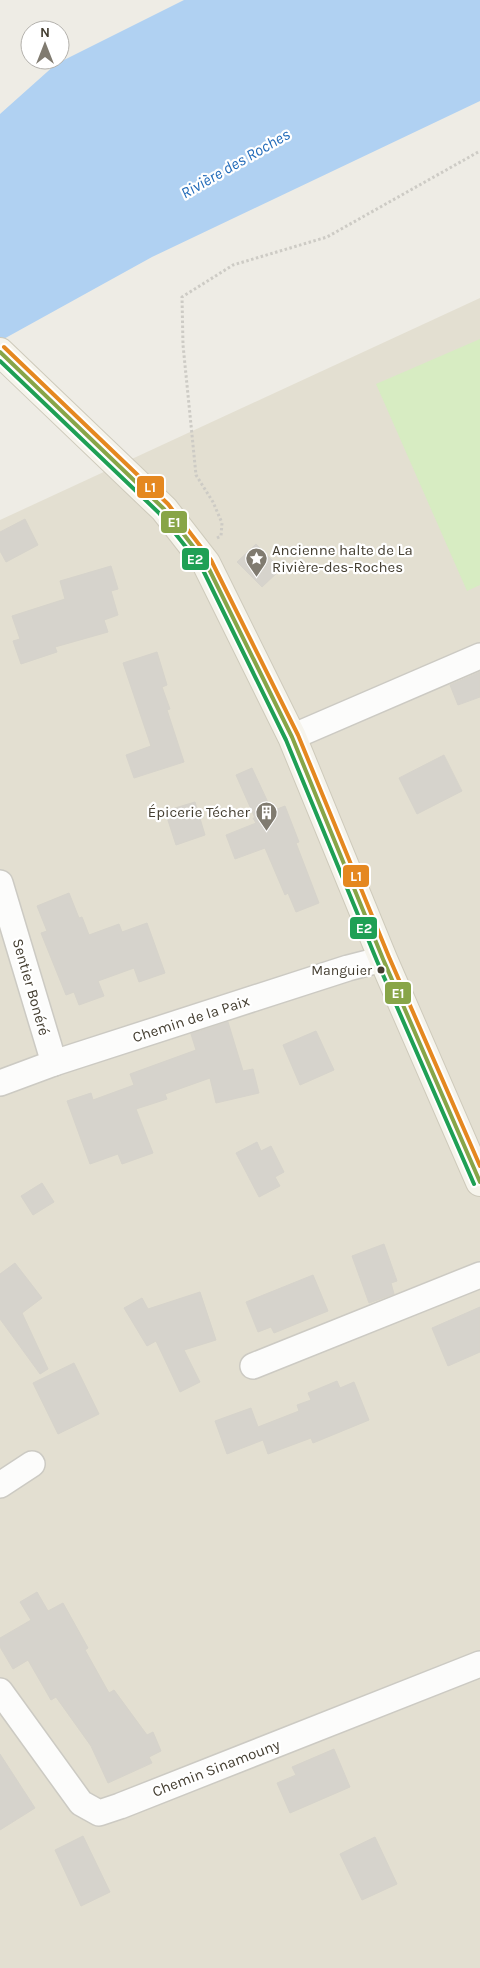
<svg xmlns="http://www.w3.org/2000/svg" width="480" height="1968" font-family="Karla,sans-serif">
	<rect width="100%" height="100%" fill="#eeece5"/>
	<path fill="#e3dfd1" d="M 480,298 L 480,1968 L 0,1968 L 0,520 Z"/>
	<path fill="#d7ecc2" d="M 480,339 L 480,585 L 467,591 L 376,384 Z"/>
	<path fill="#b0d1f2" d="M 184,0 L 480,0 L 480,101 L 152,257 L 0,341 L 0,114 L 56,64 Z"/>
	<g fill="#d6d3cc" stroke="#d6d3cb">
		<path d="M 25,519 L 38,545 L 6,562 L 0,551 L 0,532 Z"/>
		<path d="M 256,544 L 281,569 L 262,587 L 237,562 Z"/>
		<path d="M 111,566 L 118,589 L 111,591 L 118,615 L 104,620 L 108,632 L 55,647 L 57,652 L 21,664 L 13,641 L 20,639 L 12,616 L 65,599 L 60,581 Z"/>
		<path d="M 157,652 L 167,685 L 162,687 L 170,709 L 167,710 L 184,762 L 134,778 L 126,755 L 151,746 L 123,663 Z"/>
		<path d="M 480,672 L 480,697 L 458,705 L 450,685 Z"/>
		<path d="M 444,755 L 462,791 L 417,814 L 399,778 Z"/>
		<path d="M 252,768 L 272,811 L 285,806 L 299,842 L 296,843 L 319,903 L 296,912 L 288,893 L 285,895 L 265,848 L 235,859 L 226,835 L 256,823 L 253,818 L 255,818 L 236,775 Z"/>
		<path d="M 195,802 L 205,835 L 176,845 L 165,811 Z"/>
		<path d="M 69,893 L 79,918 L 82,917 L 89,935 L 119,924 L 122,932 L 147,923 L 165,973 L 139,982 L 134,968 L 98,981 L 104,996 L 79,1005 L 74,992 L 66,995 L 41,933 L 47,931 L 37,906 Z"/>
		<path d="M 228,1022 L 243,1071 L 253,1069 L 259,1093 L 216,1103 L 210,1078 L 165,1094 L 167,1099 L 136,1109 L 153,1153 L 122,1164 L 118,1154 L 90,1164 L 67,1101 L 91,1093 L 93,1100 L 134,1085 L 130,1074 L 196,1050 L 191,1034 Z"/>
		<path d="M 316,1031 L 334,1070 L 300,1085 L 283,1045 Z"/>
		<path d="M 257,1142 L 261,1151 L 271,1146 L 284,1172 L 275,1177 L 280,1186 L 259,1197 L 236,1153 Z"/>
		<path d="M 42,1183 L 54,1202 L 33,1215 L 21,1196 Z"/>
		<path d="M 384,1244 L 397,1281 L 391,1283 L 394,1294 L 369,1303 L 352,1256 Z"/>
		<path d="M 15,1263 L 42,1298 L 22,1313 L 48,1369 L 40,1374 L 0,1319 L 0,1274 Z"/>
		<path d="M 313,1275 L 328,1311 L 274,1333 L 271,1327 L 258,1332 L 246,1302 Z"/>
		<path d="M 200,1292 L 216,1340 L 184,1350 L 200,1382 L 180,1392 L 156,1341 L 147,1346 L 124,1308 L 142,1298 L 148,1309 Z"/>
		<path d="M 480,1307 L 480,1352 L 448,1366 L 432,1328 Z"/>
		<path d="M 74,1363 L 99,1414 L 58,1434 L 33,1383 Z"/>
		<path d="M 337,1381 L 340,1388 L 354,1382 L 369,1420 L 313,1443 L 311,1438 L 268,1454 L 263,1440 L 227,1454 L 215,1421 L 251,1408 L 258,1427 L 299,1411 L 297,1405 L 311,1400 L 308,1393 Z"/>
		<path d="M 37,1592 L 48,1611 L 63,1603 L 88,1648 L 85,1650 L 109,1693 L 114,1690 L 147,1735 L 153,1732 L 161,1751 L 149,1757 L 152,1763 L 108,1783 L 91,1746 L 56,1697 L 51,1700 L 28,1660 L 13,1669 L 0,1647 L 0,1638 L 31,1620 L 20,1602 Z"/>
		<path d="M 334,1749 L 350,1787 L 290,1813 L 277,1783 L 296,1775 L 292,1767 Z"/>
		<path d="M 0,1754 L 35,1808 L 0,1830 Z"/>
		<path d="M 83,1836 L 110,1892 L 81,1906 L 55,1850 Z"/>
		<path d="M 375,1837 L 397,1884 L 362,1900 L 340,1854 Z"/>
	</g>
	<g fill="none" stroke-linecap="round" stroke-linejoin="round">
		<defs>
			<g id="minor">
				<path d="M 292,737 L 480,656"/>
				<path d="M 0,883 L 54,1063"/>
				<path d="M 0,1083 L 54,1063 L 348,968 L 383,959"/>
				<path d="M 253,1366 L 480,1275"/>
				<path d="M 0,1485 L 32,1464"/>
				<path d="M 0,1691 L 81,1803 L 99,1813 L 120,1806 L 480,1664"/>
			</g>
			<path id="secondary" d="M 0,352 L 164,509 L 206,563 L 292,737 L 383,959 L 480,1182"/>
		</defs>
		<use href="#minor" stroke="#cccac3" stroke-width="28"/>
		<use href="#secondary" stroke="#cecabb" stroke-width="30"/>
		<path stroke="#cdcbc5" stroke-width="3" stroke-dasharray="2.5 2.5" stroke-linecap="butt" d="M 217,538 L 221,536 L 222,523 L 213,502 L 196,475 L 183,345 L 182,297 L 233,265 L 327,237 L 480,151"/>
		<use href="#minor" stroke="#fcfcfb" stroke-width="25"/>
		<use href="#secondary" stroke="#f6f4ec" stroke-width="28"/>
		<defs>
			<path id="bus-1" d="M 0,352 L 164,509 L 206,563 L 292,737 L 383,959 L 480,1182"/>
			<path id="bus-2" d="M 0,361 L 159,513 L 201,566 L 286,740 L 377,961 L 474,1184"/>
			<path id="bus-3" d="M 4,347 L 168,504 L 211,560 L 298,735 L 389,957 L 480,1166"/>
		</defs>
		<use href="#bus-1" stroke="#fff" stroke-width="8"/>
		<use href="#bus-2" stroke="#fff" stroke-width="8"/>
		<use href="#bus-3" stroke="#fff" stroke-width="8"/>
		<use href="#bus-1" stroke="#88a548" stroke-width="4"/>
		<use href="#bus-2" stroke="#1fa055" stroke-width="4"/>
		<use href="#bus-3" stroke="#e58820" stroke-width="4"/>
	</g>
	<defs>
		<symbol id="sight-pin" viewBox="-11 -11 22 30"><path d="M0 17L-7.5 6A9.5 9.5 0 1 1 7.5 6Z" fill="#807b70" stroke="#fff"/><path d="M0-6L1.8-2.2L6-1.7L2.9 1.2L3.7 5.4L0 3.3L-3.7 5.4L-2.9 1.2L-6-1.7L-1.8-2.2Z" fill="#fff"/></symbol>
		<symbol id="building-pin" viewBox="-11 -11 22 30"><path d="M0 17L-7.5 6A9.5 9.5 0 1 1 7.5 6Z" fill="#807b70" stroke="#fff"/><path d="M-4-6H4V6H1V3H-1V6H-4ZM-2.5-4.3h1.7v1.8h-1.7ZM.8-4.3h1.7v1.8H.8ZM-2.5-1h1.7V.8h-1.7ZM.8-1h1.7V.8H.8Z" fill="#fff"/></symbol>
	</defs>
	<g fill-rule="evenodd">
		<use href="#sight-pin" x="244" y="546" width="25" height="34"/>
		<use href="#building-pin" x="254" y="800" width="25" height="34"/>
	</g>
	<circle fill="#443e31" stroke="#fff" stroke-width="2" cx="381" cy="970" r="4.5"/>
	<g text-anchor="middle" stroke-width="4.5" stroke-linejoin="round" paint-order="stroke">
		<g font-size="14" fill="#443e31" stroke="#fff" text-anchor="end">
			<text x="372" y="975">Manguier</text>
		</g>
		<g font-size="15" fill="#443e31" stroke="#fff" text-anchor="start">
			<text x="272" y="555">Ancienne halte de La<tspan x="272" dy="17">Rivière-des-Roches</tspan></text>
			<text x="250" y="817" text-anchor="end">Épicerie Técher</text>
		</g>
		<g font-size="15" fill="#443e31" stroke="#fff">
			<text transform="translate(31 987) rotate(74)" y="5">Sentier Bonéré</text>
			<text transform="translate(191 1019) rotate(-18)" y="5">Chemin de la Paix</text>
			<text transform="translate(216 1768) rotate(-21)" y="5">Chemin Sinamouny</text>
		</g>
		<g font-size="16" font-style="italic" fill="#226bb9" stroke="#fff">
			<text transform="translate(235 163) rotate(-30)" y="6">Rivière des Roches</text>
		</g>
	</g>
	<g stroke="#fff" stroke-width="2">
		<rect x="136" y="475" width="29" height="24" rx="5" fill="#e58820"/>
		<rect x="160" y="510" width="28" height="24" rx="5" fill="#88a548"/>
		<rect x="181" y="547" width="29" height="24" rx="5" fill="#1fa055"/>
		<rect x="342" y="864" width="28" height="24" rx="5" fill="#e58820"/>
		<rect x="349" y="916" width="29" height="24" rx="5" fill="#1fa055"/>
		<rect x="384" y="981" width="28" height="24" rx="5" fill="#88a548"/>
	</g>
	<g font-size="14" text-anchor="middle" font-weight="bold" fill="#fff">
		<text x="150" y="492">L1</text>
		<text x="174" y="527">E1</text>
		<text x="195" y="564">E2</text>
		<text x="356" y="881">L1</text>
		<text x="364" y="933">E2</text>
		<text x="398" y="998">E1</text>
	</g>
	<g transform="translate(45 45)"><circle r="24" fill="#ffffff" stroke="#b4b2ad"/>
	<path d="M0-4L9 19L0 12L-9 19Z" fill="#807b70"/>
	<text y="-8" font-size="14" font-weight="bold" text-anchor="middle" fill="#443e31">N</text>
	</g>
</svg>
